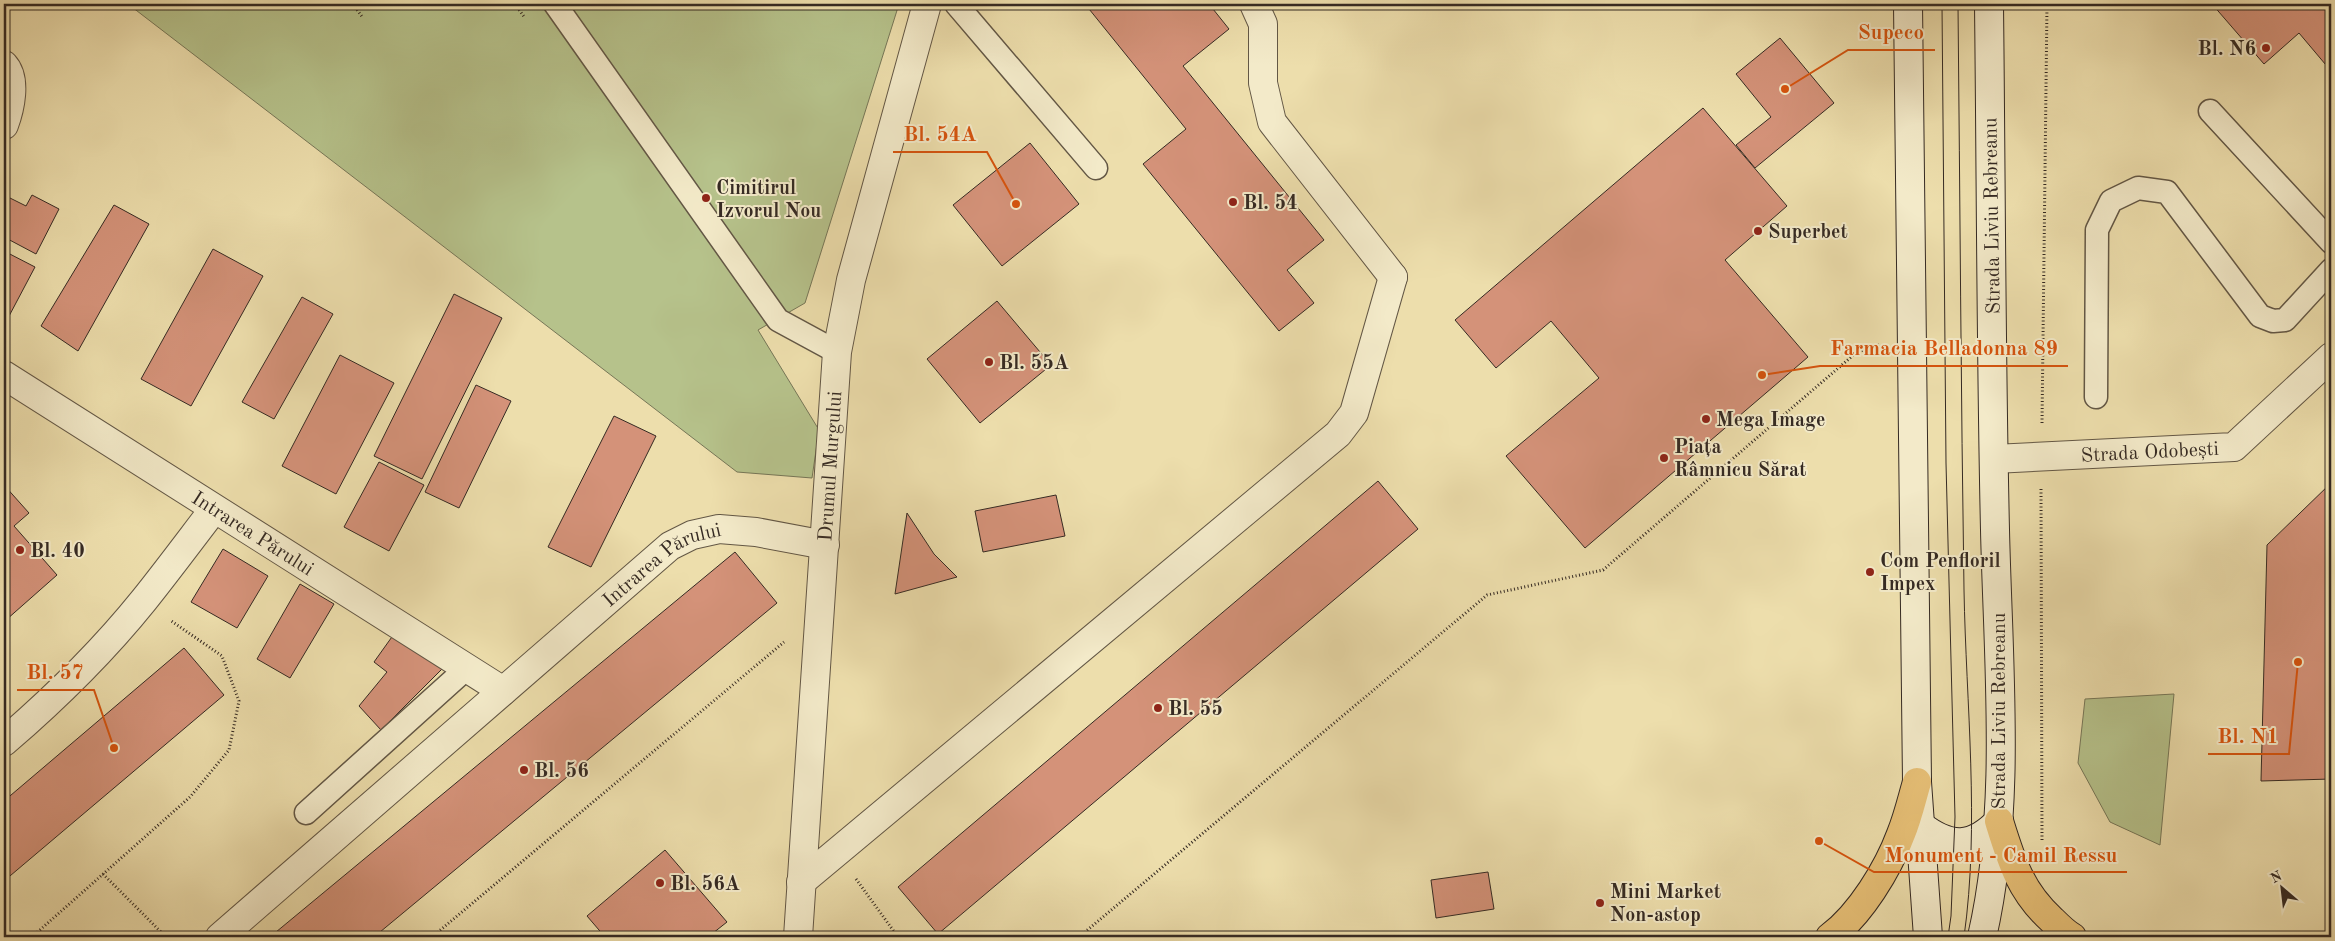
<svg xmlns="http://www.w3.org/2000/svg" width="2335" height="941" font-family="'Old Standard TT',serif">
	<rect width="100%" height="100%" fill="#eddeac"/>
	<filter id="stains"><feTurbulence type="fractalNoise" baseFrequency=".004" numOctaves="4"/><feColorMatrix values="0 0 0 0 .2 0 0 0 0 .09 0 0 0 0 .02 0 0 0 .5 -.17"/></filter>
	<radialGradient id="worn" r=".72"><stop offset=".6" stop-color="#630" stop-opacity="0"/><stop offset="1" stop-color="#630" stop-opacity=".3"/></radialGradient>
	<g fill="#b6c28b" stroke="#767657">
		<path d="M 128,4 L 899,4 L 805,303 L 758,330 L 819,430 L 812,478 L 737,472 Z"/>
		<path d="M 2174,694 L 2160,845 L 2110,822 L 2078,763 L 2085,699 Z"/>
	</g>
	<g fill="#d49279" stroke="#352a23">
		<path d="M 1085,4 L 1209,4 L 1229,29 L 1183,66 L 1324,240 L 1287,270 L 1314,303 L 1279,331 L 1143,164 L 1186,129 Z"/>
		<path d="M 2212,4 L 2331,4 L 2331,71 L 2299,33 L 2264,64 Z"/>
		<path d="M 1780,38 L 1834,103 L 1755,168 L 1736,145 L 1771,117 L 1736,74 Z"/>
		<path d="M 1703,108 L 1787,206 L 1725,260 L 1808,357 L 1585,548 L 1506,456 L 1599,378 L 1551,321 L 1496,368 L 1455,320 Z"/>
		<path d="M 1030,143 L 1079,204 L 1002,266 L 953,205 Z"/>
		<path d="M 4,195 L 26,206 L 32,195 L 59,209 L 36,254 L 4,237 Z"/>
		<path d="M 114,205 L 149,224 L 78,351 L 41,326 Z"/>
		<path d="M 213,249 L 263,276 L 191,406 L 141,379 Z"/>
		<path d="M 4,251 L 35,267 L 8,318 L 4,316 Z"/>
		<path d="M 454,294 L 502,318 L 422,479 L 374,456 Z"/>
		<path d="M 302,297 L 333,314 L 274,419 L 242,402 Z"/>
		<path d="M 997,301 L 1051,365 L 980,423 L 927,359 Z"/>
		<path d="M 340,355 L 394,383 L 336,494 L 282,466 Z"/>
		<path d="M 476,385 L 511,401 L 459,508 L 425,492 Z"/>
		<path d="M 614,416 L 656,436 L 591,567 L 548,547 Z"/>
		<path d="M 379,462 L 424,485 L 389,551 L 344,527 Z"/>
		<path d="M 1378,481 L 1418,529 L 938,934 L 898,887 Z"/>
		<path d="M 2331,483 L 2331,779 L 2261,781 L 2267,545 Z"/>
		<path d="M 4,485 L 29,513 L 14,526 L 57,575 L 6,620 L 4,618 Z"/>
		<path d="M 1056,495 L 1065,536 L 983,552 L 975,511 Z"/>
		<path d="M 907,513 L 934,554 L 957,577 L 895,594 Z"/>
		<path d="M 223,549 L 268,576 L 237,628 L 191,602 Z"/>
		<path d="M 735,552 L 777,603 L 374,937 L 270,937 Z"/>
		<path d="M 300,584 L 334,604 L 290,678 L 257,659 Z"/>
		<path d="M 394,634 L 446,665 L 381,730 L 359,706 L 387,672 L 374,662 Z"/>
		<path d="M 184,648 L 224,695 L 4,881 L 4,801 Z"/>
		<path d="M 665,850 L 727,922 L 708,937 L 605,937 L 587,916 Z"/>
		<path d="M 1488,872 L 1494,909 L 1436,918 L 1431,880 Z"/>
	</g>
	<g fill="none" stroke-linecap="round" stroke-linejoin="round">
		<defs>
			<g id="service">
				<path d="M 555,4 L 778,320 L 837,352"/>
				<path d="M 956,4 L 1096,168"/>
				<path d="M 2210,111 L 2331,242"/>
				<path d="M 2096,397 L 2097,230 L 2111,201 L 2138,188 L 2167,192 L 2260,316 L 2273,321 L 2285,320 L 2331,270"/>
				<path d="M 306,813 L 468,667"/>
			</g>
			<path id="pedestrian" d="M 1254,4 L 1263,24 L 1263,83 L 1272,122 L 1393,277"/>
			<g id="minor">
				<path d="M 4,65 C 17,79 10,109 4,125"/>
				<path id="s1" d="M 4,375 L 503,691"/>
				<path id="s2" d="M 1994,459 L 2234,447 L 2331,357"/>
				<path d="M 4,742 C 54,699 103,651 144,600 C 168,570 191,539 214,509"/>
				<path d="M 801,882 L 1338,434 L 1354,413 L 1393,277"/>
				<path id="s3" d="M 220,937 L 670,546 L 692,535 L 719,529 L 756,532 L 825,545"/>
				<path id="s4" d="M 798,937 L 837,352 L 851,280 L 927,4"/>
			</g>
			<g id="secondary">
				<path d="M 1908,4 L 1917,782 L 1928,937"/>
				<path d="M 1921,826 C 1950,848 1972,849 1999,821"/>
				<path d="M 1982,937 C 2012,806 1998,664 1995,530 C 1991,355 1991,179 1989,4"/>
			</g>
			<g id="primary">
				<path d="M 1999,821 C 2011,860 2020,891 2052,920 C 2058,926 2065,933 2072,937"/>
				<path d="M 1830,937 C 1860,915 1888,869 1901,834 C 1908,817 1912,799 1917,782"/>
			</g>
		</defs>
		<use href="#service" stroke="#635745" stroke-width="25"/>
		<use href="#pedestrian" stroke="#635745" stroke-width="30"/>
		<use href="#minor" stroke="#635745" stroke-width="30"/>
		<use href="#secondary" stroke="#352a23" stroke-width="30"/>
		<use href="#primary" stroke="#352a23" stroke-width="30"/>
		<g stroke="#352a23" stroke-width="3" stroke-dasharray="1 2.5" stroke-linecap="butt">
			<path d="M 353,4 L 363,18"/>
			<path d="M 515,4 L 525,18"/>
			<path d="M 2042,423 L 2047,4"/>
			<path d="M 2041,489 L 2042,841"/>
			<path d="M 103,874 L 166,937"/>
			<path d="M 856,879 L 898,937"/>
			<path d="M 32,937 L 190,797 L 229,750 L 239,701 L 222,656 L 170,620"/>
			<path d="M 432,937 L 784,642"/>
			<path d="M 1079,937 L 1487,595 L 1603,570 L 1857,352 L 1879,345"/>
		</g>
		<use href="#service" stroke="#f3eac9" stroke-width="22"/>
		<use href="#pedestrian" stroke="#f3eac9" stroke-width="28"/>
		<use href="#minor" stroke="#f3eac9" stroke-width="28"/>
		<use href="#secondary" stroke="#f3eac9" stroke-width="28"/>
		<use href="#primary" stroke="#e6bf76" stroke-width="28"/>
		<g stroke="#352a23" stroke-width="1">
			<path d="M 1942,4 L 1946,463 L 1955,817 L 1951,916 L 1948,937"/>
			<path d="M 1958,4 C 1960,199 1961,395 1964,590 C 1966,704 1980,824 1964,937"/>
		</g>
	</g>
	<g fill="#8f2418" stroke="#f3eac9" stroke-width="2">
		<circle cx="2266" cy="48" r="5"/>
		<circle cx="706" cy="198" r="5"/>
		<circle cx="1233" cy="202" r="5"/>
		<circle cx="1758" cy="231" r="5"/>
		<circle cx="989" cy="362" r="5"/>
		<circle cx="1706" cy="419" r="5"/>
		<circle cx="1664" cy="458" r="5"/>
		<circle cx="20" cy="550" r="5"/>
		<circle cx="1870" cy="572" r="5"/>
		<circle cx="1158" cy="708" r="5"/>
		<circle cx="524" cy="770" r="5"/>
		<circle cx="660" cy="883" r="5"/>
		<circle cx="1600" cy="903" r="5"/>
	</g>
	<g text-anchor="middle" stroke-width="4" stroke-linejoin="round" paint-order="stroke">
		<g font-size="20" font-weight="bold" fill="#352a23" stroke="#f3eac9" text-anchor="start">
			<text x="2256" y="55" text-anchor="end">Bl. N6</text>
			<text x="716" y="194">Cimitirul<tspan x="716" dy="23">Izvorul Nou</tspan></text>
			<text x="1243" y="209">Bl. 54</text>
			<text x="1768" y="238">Superbet</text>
			<text x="999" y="369">Bl. 55A</text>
			<text x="1716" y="426">Mega Image</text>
			<text x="1674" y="453">Piața<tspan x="1674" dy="23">Râmnicu Sărat</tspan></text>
			<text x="30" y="557">Bl. 40</text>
			<text x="1880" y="567">Com Penfloril<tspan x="1880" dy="23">Impex</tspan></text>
			<text x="1168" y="715">Bl. 55</text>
			<text x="534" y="777">Bl. 56</text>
			<text x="670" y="890">Bl. 56A</text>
			<text x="1610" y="898">Mini Market<tspan x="1610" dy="23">Non-astop</tspan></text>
		</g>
		<g font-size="20" fill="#352a23" stroke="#f3eac9">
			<text transform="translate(1991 216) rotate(-91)" y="7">Strada Liviu Rebreanu</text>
			<text dy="7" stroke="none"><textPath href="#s2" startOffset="156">Strada Odobești</textPath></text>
			<text dy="7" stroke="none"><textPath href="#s4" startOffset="472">Drumul Murgului</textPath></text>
			<text dy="7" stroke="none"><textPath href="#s1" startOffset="295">Intrarea Părului</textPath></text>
			<text dy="7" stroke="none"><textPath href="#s3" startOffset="580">Intrarea Părului</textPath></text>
			<text transform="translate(1998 711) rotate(-90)" y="7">Strada Liviu Rebreanu</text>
		</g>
	</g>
	<path fill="none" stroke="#d6540e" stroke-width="2" d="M1785 89L1848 50H1935M1016 204L987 152H893M1762 375L1820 366H2068M114 748L94 690H17M2298 662L2289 754H2208M1819 841L1874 872H2127"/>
	<g fill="#d6540e" stroke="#f3eac9" stroke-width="2">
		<circle cx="1785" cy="89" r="5"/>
		<circle cx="1016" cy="204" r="5"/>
		<circle cx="1762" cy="375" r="5"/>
		<circle cx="114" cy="748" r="5"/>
		<circle cx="2298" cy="662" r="5"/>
		<circle cx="1819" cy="841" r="5"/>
	</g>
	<g font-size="21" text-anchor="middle" font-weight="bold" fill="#d6540e" stroke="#f3eac9" stroke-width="4" stroke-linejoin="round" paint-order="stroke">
		<text x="1891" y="39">Supeco</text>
		<text x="940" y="141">Bl. 54A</text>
		<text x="1944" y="355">Farmacia Belladonna 89</text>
		<text x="55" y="679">Bl. 57</text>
		<text x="2248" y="743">Bl. N1</text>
		<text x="2001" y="862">Monument - Camil Ressu</text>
	</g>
	<rect width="2335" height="941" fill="none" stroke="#eddeac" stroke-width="20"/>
	<rect x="5" y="5" width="2325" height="931" fill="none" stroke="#352a23" stroke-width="2.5"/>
	<rect x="10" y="10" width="2315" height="921" fill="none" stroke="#352a23"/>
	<g transform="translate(2282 888) rotate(332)" stroke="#f3eac9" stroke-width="4" paint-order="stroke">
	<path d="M0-4L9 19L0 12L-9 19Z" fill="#352a23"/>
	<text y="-8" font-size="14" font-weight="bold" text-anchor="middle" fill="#352a23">N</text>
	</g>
	<rect width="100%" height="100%" filter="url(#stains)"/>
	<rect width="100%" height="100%" fill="url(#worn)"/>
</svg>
